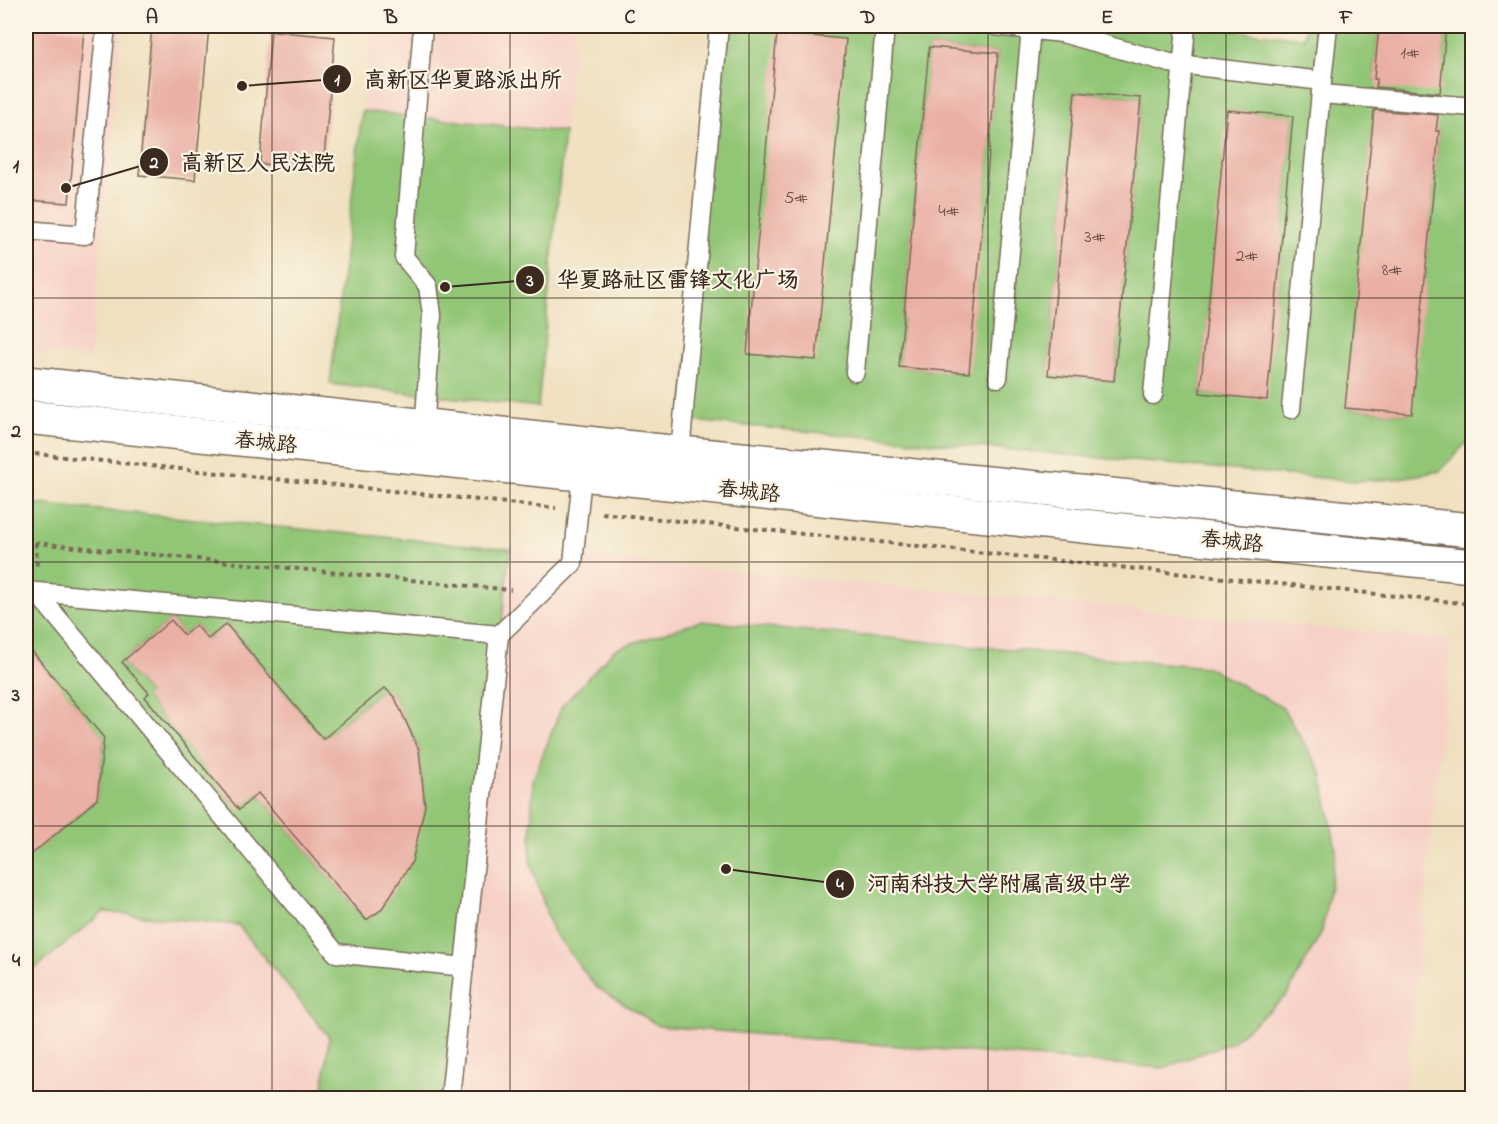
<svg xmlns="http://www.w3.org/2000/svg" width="1498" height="1124" font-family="'Indie Flower','LXGW WenKai TC',sans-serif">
	<rect width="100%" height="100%" fill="#fcf5e5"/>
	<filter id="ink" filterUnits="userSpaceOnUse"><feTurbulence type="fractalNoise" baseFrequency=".0167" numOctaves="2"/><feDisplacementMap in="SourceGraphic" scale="12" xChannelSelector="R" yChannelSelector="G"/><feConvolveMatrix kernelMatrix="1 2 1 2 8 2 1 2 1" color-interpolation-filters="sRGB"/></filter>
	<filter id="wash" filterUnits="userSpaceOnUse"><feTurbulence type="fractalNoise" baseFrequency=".008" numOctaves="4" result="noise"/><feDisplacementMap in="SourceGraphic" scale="24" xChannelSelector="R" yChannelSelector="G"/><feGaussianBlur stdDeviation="1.35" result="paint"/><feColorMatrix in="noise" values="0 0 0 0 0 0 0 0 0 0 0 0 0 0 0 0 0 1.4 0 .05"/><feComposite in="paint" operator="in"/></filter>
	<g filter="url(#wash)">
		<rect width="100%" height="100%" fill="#efe0c0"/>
		<g fill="#f7d1c8">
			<path d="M 26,26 L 122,26 L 90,358 L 26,351 Z"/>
			<path d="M 371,26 L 576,26 L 564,132 L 362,111 Z"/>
			<path d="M 26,503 L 1451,640 L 1404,1098 L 26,1098 Z"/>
		</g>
		<g fill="#92c677" stroke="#66784a" stroke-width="1.5" fill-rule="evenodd">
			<path d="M 719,26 L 1235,26 L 1235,31 L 1304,38 L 1306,26 L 1379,26 L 1374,79 L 1440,85 L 1446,26 L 1472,26 L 1472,437 L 1440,471 L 1394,479 L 1356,481 L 682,420 ZM 929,47 L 998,53 L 968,373 L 899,367 ZM 1075,92 L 1141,98 L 1114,381 L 1048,375 ZM 1228,110 L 1293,117 L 1266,399 L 1200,393 ZM 1373,125 L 1439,131 L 1411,414 L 1346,408 Z"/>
			<path d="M 362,111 L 564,132 L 538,407 L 330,384 Z"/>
			<path d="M 26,503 L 510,549 L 450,1098 L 322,1098 L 329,1037 L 238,925 L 104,912 L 26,976 L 26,859 L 97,799 L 104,739 L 26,644 ZM 171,620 L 184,635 L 196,625 L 208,639 L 227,624 L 323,739 L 384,688 L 395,698 L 419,749 L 425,806 L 381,910 L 366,920 L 258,793 L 239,809 L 145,697 L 149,693 L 122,662 Z"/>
			<path d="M 700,621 L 1207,667 L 1282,707 L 1322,773 L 1336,851 L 1322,931 L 1287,995 L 1232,1042 L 1163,1068 L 659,1026 L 596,987 L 552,930 L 530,861 L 533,780 L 562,706 L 615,649 Z"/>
		</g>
		<g id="blocks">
			<g fill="#eab0a6">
				<path d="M 26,26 L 84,30 L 69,203 L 26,200 Z"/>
				<path d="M 152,26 L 209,26 L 195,180 L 139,175 Z"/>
				<path d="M 1379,26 L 1446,26 L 1440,93 L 1376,87 L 1377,79 L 1374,79 Z"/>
				<path d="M 271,31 L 335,37 L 323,169 L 260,164 Z"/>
				<path d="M 777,33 L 846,39 L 816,360 L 747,354 Z"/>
				<path d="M 929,47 L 998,53 L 969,373 L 899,367 Z"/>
				<path d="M 1075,92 L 1141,98 L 1114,381 L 1048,375 Z"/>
				<path d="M 1227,110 L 1293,116 L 1267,400 L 1200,393 Z"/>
				<path d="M 1374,110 L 1438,115 L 1436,131 L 1439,131 L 1412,414 L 1345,408 Z"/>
				<path d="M 171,620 L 184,635 L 196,625 L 208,639 L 226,624 L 323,739 L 385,688 L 395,698 L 419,750 L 425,806 L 412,862 L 381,910 L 366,920 L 258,793 L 239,810 L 145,697 L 149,693 L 122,662 Z"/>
				<path d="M 26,644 L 104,738 L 97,799 L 26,859 Z"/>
			</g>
		</g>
	</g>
	<g filter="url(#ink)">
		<use href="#blocks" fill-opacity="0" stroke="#7a6a57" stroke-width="1.5"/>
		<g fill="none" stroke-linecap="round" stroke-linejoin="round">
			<defs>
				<g id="service">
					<path d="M 423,26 L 404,257 L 428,286 L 432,315 L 424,432"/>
					<path d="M 995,26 L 1062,33 L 1170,63 L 1322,81 L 1291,409"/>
					<path d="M 1322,81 L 1328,26"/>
					<path d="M 1322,94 L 1472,107"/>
					<path d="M 26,230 L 85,235 L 106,26"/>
					<path d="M 855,372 L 885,26"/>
					<path d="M 998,378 L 1031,29"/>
					<path d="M 1153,395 L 1186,26"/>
					<path d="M 680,453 L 719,26"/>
					<path d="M 26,591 L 499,635 L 450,1098"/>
					<path d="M 37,593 L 336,953 L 464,967"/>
					<path d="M 499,635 L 573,563 L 583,467"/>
				</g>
				<g id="tertiary">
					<path d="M 26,383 L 680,453 L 1472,530"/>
					<path d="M 26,417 L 1472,566"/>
				</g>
			</defs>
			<use href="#service" stroke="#7a6a57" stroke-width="21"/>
			<use href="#tertiary" stroke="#7a6a57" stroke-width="36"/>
			<g stroke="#7a6a57" stroke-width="4" stroke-dasharray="4.5 4.5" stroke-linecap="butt">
				<path d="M 26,453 L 556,508"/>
				<path d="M 602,513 L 1472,604"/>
				<path d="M 26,542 L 511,590"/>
				<path d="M 36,543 L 37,568"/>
			</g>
			<use href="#service" stroke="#fff" stroke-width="18"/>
			<use href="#tertiary" stroke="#fff" stroke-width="33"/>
		</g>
	</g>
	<path fill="none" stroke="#3b2a1e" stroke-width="1.5" stroke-opacity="0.55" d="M 272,26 L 272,1098M 510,26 L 510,1098M 749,26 L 749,1098M 988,26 L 988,1098M 1226,26 L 1226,1098M 26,298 L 1472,298M 26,562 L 1472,562M 26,826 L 1472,826"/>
	<g text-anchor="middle" stroke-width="4.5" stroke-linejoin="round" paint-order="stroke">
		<g font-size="18" fill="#674c40">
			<text x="1410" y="58">1#</text>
			<text x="796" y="203">5#</text>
			<text x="949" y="216">4#</text>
			<text x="1095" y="242">3#</text>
			<text x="1247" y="261">2#</text>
			<text x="1392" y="275">8#</text>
		</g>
		<g font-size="21" fill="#3b2a1e" stroke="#fcf5e5">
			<text transform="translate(266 442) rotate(6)" y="7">春城路</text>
			<text transform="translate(749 491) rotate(6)" y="7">春城路</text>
			<text transform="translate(1232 541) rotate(6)" y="7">春城路</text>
		</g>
	</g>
	<path fill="none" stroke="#3b2a1e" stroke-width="2" d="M242 86L337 79M66 188L154 162M445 287L530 280M726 869L840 884"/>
	<g fill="#3b2a1e" stroke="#fcf5e5" stroke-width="2">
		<circle cx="242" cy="86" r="6"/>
		<circle cx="66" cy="188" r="6"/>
		<circle cx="445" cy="287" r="6"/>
		<circle cx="726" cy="869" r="6"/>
		<circle cx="337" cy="79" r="15"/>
		<circle cx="154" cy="162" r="15"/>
		<circle cx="530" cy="280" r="15"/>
		<circle cx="840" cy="884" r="15"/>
	</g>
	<g font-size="18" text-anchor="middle" font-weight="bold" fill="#fff">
		<text x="337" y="85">1</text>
		<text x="154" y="168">2</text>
		<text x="530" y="286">3</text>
		<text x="840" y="890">4</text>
	</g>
	<g font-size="22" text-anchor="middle" font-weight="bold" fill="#3b2a1e" stroke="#fcf5e5" stroke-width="4.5" stroke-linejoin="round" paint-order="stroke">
		<text x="463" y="87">高新区华夏路派出所</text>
		<text x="258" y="170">高新区人民法院</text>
		<text x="678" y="287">华夏路社区雷锋文化广场</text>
		<text x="999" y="891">河南科技大学附属高级中学</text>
	</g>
	<rect width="1498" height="1124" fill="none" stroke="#fcf5e5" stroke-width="66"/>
	<rect x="33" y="33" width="1432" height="1058" fill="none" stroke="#3b2a1e" stroke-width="2"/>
	<g font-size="20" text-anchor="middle" font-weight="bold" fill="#3b2a1e">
		<text x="152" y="23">A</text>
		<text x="391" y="23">B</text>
		<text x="630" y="23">C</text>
		<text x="868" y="23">D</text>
		<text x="1107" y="23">E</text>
		<text x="1346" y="23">F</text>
		<text x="16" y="172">1</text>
		<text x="16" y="437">2</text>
		<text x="16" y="701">3</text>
		<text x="16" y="966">4</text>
	</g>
</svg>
